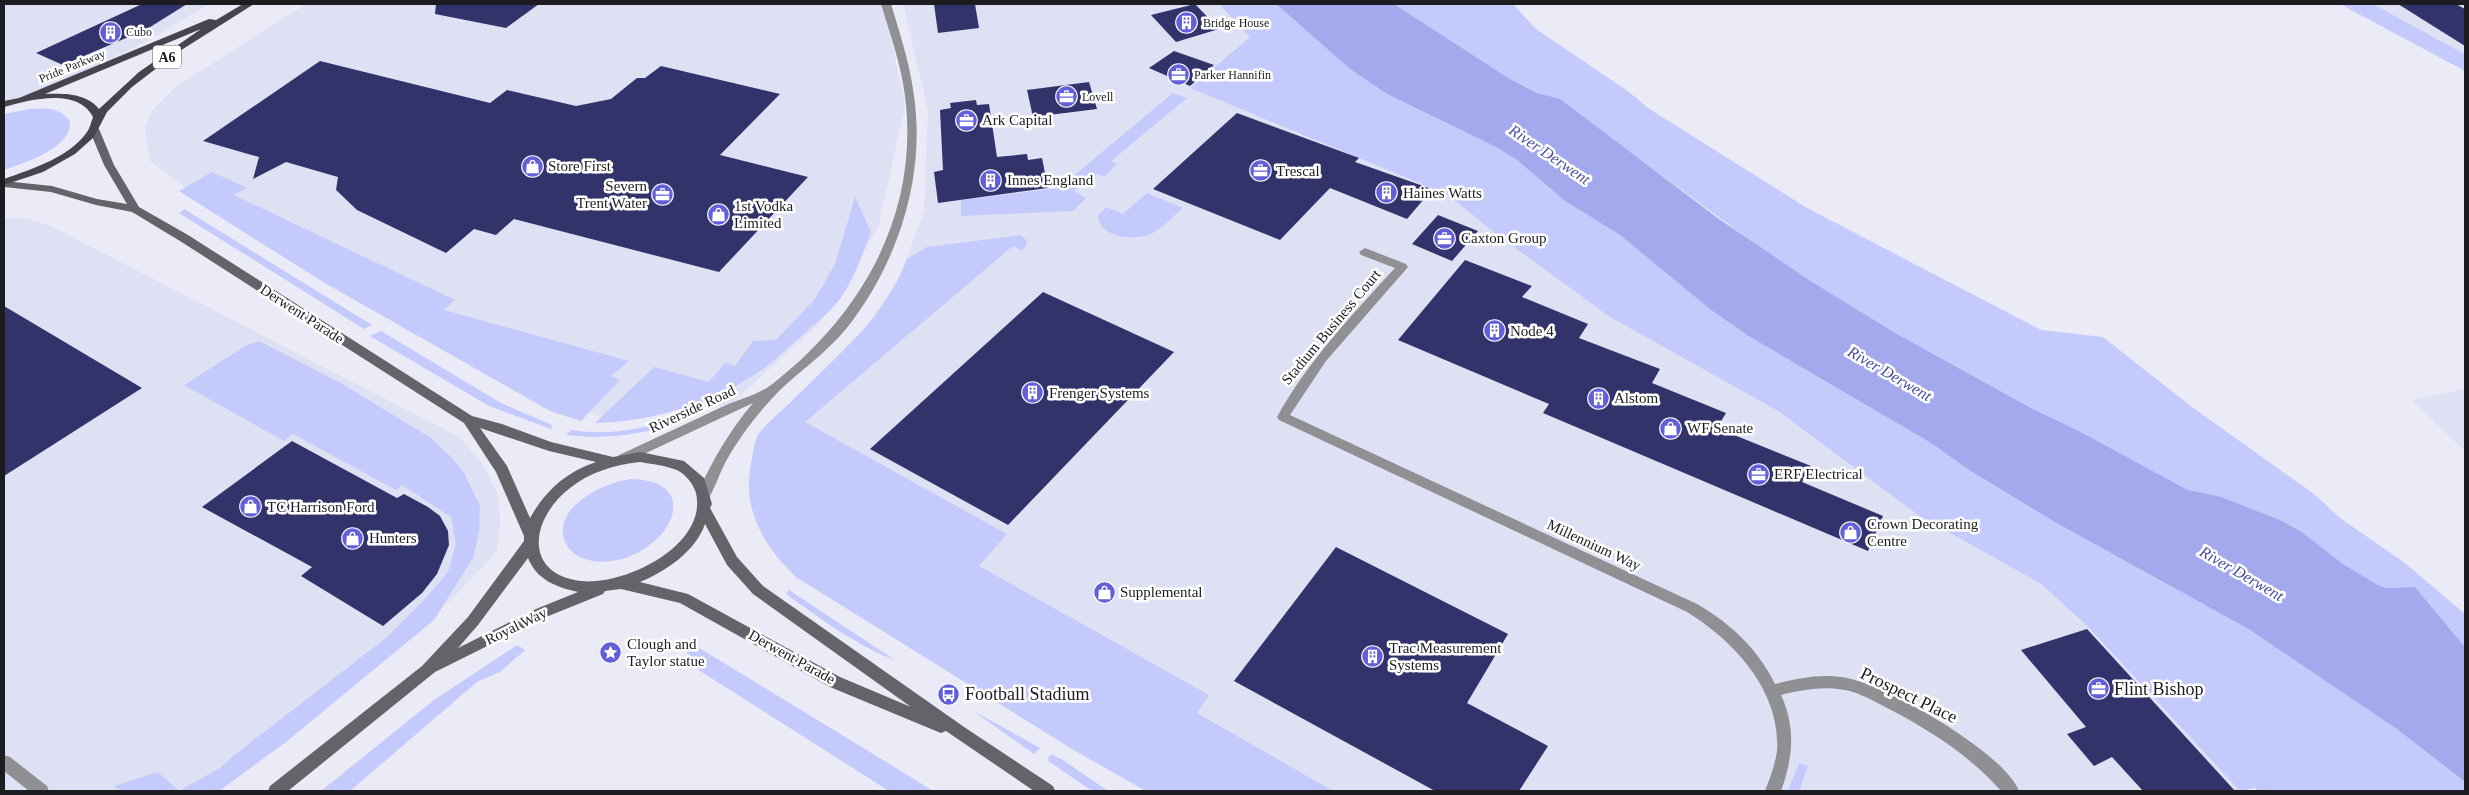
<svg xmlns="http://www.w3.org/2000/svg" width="2469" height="795" font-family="'Times New Roman',serif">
	<rect width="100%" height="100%" fill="#eaebf6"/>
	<g fill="#dee1f3">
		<path d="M 4,4 L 209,4 L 143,43 L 4,110 Z"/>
		<path d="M 306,4 L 884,4 L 905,106 L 878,228 L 819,324 L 731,404 L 603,418 L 481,363 L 250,236 L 150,161 L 145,128 L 151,112 L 177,86 Z"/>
		<path d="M 903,4 L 1219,4 L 1250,37 L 1190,88 L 1448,195 L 1496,234 L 1610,317 L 1778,411 L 1918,515 L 2041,584 L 2088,628 L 2240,791 L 1146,791 L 1072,749 L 796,577 L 777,558 L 764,538 L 750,505 L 748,484 L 757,436 L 868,325 L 900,276 L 924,211 L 928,111 Z"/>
		<path d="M 2373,4 L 2465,4 L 2465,54 L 2444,42 Z"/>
		<path d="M 4,218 L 25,218 L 51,226 L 459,437 L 481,461 L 497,493 L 500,520 L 497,551 L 451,600 L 310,718 L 211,791 L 4,791 Z"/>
		<path d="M 2465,389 L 2465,451 L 2412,400 Z"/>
	</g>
	<g fill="#c5cafd">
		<path d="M 1219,4 L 1276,4 L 1350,69 L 1387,94 L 1496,147 L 1517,160 L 1565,201 L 1620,235 L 1711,310 L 1750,337 L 1931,443 L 1969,470 L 2053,521 L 2250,630 L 2398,730 L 2465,782 L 2465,791 L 2258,791 L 2255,788 L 2240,791 L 2089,628 L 2041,584 L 1918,515 L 1778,411 L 1610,317 L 1496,234 L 1448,195 L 1190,88 L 1250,37 Z"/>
		<path d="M 1394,4 L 1513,4 L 1536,29 L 1629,92 L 1648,108 L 1807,208 L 2041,330 L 2103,337 L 2192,407 L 2314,494 L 2340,518 L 2405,563 L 2465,614 L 2465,647 L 2415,587 L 2386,588 L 2378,585 L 2343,564 L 2302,532 L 2280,520 L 2188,490 L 2079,431 L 2031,408 L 1897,334 L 1809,280 L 1754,243 L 1559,100 L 1537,93 L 1510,79 Z"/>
		<path d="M 2340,4 L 2373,4 L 2465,54 L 2465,71 Z"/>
		<path d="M 1173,93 L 1187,98 L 1111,161 L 1117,164 L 1104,177 L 1098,174 L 1074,191 L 1086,198 L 1073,211 L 961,216 L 961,200 L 1059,188 Z"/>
		<path d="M 29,109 C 45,108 61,107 70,122 C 72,148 24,163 4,170 L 4,114 Z"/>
		<path d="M 212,172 L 247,188 L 234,195 L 455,300 L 444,310 L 629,361 L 611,376 L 620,380 L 581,421 L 550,411 L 323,282 L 179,191 Z"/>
		<path d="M 1147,193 L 1183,208 C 1174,215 1166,225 1156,231 C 1140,242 1100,240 1098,216 L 1106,207 L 1123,214 Z"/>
		<path d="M 855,197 L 871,232 C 861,257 853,285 834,306 C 826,316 815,323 806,332 C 792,344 778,358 763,369 C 716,402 653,422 595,423 L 654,367 L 709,382 L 725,363 L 735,366 L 753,341 L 776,340 L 815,299 L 835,264 Z"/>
		<path d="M 184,209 L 372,325 L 364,329 L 182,215 L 180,213 Z"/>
		<path d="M 1021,235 L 1027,241 L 1026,246 L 1022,251 L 1013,246 L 805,422 L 1007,534 L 979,566 L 1209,695 L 1197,713 L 1333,791 L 1146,791 L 1072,749 L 796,577 C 762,543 743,512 751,463 C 753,455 754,444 757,437 C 762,427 782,410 791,402 C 834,358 886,318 907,259 L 927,247 Z"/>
		<path d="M 381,331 L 501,403 L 552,425 L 551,429 L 489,406 L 370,336 Z"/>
		<path d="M 259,341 L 339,382 L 431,438 L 453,459 L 464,473 L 480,506 L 479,532 L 473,558 L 434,620 L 286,742 L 219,791 L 122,791 L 114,786 L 158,772 L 179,791 L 220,768 L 233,756 L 386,638 L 425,599 L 448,572 L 456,544 L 451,517 L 402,485 L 396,490 L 293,434 L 284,441 L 184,385 L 247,345 Z"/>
		<path d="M 678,418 L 683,422 C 643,434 608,440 566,435 L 571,430 C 609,436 641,429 678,418 Z"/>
		<path d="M 631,479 C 715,481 659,570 593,561 C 581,559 570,553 565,542 C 551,507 605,482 631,479 Z"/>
		<path d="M 789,590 L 895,660 C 855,645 821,619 786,594 Z"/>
		<path d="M 688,641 L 901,771 L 933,791 L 889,791 L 697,669 L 686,651 Z"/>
		<path d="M 517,645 L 525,650 L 500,672 L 477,682 L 350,791 L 321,791 L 434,700 Z"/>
		<path d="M 972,710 L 1040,748 L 1034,754 Z"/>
		<path d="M 1051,754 L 1063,760 L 1108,791 L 1094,791 L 1089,789 L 1047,760 Z"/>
		<path d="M 1799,763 L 1808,766 L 1799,791 L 1788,791 Z"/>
	</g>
	<path fill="#a3a9ec" d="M 1276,4 L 1394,4 L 1510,79 L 1537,93 L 1560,99 L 1719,219 L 1809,280 L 1897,334 L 2031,408 L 2079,431 L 2188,490 L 2221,497 L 2280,520 L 2302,532 L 2343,564 L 2378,585 L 2386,588 L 2415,587 L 2465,647 L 2465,782 L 2398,730 L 2250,630 L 2053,521 L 1969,470 L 1931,443 L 1750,337 L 1711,310 L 1620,235 L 1565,201 L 1517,160 L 1496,147 L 1387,94 L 1350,69 Z"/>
	<g fill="#33336c">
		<path d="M 142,4 L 187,4 L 147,29 L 63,65 L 36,53 Z"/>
		<path d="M 436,4 L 539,4 L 506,28 L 435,14 Z"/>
		<path d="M 934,4 L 975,4 L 979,28 L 938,33 Z"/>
		<path d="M 1195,4 L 1219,29 L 1176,42 L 1151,15 Z"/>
		<path d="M 2398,4 L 2456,4 L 2465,9 L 2465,46 Z"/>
		<path d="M 1174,51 L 1214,65 L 1190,86 L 1149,68 Z"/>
		<path d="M 320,61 L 490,103 L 507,90 L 576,106 L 611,99 L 637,78 L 645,78 L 661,66 L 780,94 L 720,155 L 808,177 L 719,272 L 514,219 L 496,235 L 474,229 L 446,253 L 357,210 L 336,190 L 338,177 L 286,162 L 253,179 L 259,157 L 203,141 Z"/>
		<path d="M 1089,82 L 1097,109 L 1033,117 L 1027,90 Z"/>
		<path d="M 976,100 L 977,105 L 989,104 L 997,157 L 1027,154 L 1028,160 L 1042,158 L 1048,188 L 938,203 L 934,172 L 943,170 L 940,110 L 951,108 L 950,103 Z"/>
		<path d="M 1237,113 L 1359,158 L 1355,162 L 1429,188 L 1426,192 L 1429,193 L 1407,219 L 1330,188 L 1280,240 L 1153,189 Z"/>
		<path d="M 1438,215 L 1478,231 L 1452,261 L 1412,244 Z"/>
		<path d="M 1465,260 L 1532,286 L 1522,297 L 1588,324 L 1579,338 L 1660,369 L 1652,383 L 1726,413 L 1717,428 L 1811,466 L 1802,482 L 1883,516 L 1868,551 L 1543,413 L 1549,404 L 1398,340 Z"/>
		<path d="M 1043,292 L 1174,352 L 1008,525 L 870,449 Z"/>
		<path d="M 4,306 L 142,388 L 4,476 Z"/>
		<path d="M 292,441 L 397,498 L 404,494 L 428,507 L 440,516 L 448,531 L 449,545 L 437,574 L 422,593 L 383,626 L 301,576 L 312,567 L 202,507 Z"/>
		<path d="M 1336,547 L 1508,634 L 1467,703 L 1548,746 L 1519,791 L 1435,791 L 1234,681 Z"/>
		<path d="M 2087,629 L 2235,791 L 2143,791 L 2112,757 L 2094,766 L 2067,734 L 2086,727 L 2021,650 Z"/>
	</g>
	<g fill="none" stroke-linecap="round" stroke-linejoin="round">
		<g fill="#8f8f94" fill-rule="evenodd">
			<path d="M 881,4 L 891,4 C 900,34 910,64 914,96 C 926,178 897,265 846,329 C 826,353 801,370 779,391 C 758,413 739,437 725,463 C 719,475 715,487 709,498 L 699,498 L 697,494 C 712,461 730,430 753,403 L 629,461 L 619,461 L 617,458 L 619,455 C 655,438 691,422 726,405 C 740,399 759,394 771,385 C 862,315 920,213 905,96 C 901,64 890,34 881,4 Z"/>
			<path d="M 1365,248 L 1406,264 L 1408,267 L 1326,361 L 1290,415 L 1697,604 C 1730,623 1758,649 1775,684 C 1798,678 1823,673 1847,678 C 1887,686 2004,752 2019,791 L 2001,791 C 1969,755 1930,730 1887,708 C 1874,701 1860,693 1845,690 C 1823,686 1802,690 1781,695 C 1796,728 1793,758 1781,791 L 1765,791 C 1770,778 1775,765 1777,751 C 1781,691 1734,641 1687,612 L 1279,420 L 1277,417 C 1308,361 1352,315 1395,268 L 1361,255 L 1359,252 Z"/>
			<path d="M 4,755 L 10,757 L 47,786 L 49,791 L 29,791 L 4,771 Z"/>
		</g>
		<path fill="#63646a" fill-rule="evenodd" d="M 94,126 L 99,129 L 114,165 L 139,207 L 188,235 L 472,416 L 502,424 L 551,442 L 613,457 L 640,452 L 684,461 L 704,478 L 712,504 L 710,508 L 737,557 L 763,586 L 967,729 L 1053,786 L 1055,791 L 1034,791 L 946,731 L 941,733 L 936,731 L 830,687 L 680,603 L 621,589 L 605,591 L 603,594 L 546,617 L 435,672 L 288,791 L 268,791 L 270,786 L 422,666 L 468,617 L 524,541 L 524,536 L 496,472 L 464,423 L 180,241 L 132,212 L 96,205 L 51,192 L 4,187 L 4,181 L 52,186 L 97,199 L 127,204 L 104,165 L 89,129 ZM 480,428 L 549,451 L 596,462 C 566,472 545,491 530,518 L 507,466 ZM 640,462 C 651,464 663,465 674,469 C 684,472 693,483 696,493 C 708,545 625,586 581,581 C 521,573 532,517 570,488 C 590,472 614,465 640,462 ZM 705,524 L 727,565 L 753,594 L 911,707 L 840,677 L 688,594 L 640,582 C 665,572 696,551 705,524 ZM 528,558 C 537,580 556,587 578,592 L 536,609 L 458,648 L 478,625 Z"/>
		<path fill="#45464d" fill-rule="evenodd" d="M 243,4 L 254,4 L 175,54 L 132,87 L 107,112 L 94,137 L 75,154 L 43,172 L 4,185 L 4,179 C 32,169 70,157 87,132 C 90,128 91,122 93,117 C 77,87 30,100 4,107 L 4,101 L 19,98 L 209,19 L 216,20 ZM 201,29 L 139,72 L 99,109 C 87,93 63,93 45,94 Z"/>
	</g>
	<defs>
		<symbol id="building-disc" viewBox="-11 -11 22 22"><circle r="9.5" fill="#635fd8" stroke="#fff"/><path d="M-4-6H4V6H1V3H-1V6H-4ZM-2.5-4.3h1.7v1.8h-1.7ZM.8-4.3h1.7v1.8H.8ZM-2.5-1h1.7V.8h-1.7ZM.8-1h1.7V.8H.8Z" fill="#fff"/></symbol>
		<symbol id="office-disc" viewBox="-11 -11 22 22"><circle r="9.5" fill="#635fd8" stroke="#fff"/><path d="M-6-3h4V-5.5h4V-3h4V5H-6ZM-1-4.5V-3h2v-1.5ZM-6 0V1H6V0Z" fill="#fff"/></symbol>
		<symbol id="shop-disc" viewBox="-11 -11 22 22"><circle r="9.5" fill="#635fd8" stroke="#fff"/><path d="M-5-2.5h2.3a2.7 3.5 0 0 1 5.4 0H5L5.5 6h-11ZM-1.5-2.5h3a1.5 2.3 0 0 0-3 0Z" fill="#fff"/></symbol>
		<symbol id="sight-disc" viewBox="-11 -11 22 22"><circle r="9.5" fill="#635fd8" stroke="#fff"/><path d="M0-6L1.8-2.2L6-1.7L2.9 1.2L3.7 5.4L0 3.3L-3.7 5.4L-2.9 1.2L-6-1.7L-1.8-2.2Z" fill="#fff"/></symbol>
		<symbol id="bus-disc" viewBox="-11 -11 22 22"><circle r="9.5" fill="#635fd8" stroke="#fff"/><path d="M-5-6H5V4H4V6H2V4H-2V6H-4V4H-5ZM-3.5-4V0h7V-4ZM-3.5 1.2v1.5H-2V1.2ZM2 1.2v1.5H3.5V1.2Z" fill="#fff"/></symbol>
	</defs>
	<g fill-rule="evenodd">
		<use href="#building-disc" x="1174" y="10" width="25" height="25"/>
		<use href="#building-disc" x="98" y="20" width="25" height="25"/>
		<use href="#office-disc" x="1166" y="62" width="25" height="25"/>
		<use href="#office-disc" x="1054" y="84" width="25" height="25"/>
		<use href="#office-disc" x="954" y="108" width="25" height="25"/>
		<use href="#shop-disc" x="520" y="154" width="25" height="25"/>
		<use href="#office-disc" x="1248" y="158" width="25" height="25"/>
		<use href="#building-disc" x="978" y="168" width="25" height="25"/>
		<use href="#building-disc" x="1374" y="180" width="25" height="25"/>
		<use href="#office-disc" x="650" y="182" width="25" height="25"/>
		<use href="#shop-disc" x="706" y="202" width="25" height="25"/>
		<use href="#office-disc" x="1432" y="226" width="25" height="25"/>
		<use href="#building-disc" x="1482" y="318" width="25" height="25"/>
		<use href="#building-disc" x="1020" y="380" width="25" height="25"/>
		<use href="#building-disc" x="1586" y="386" width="25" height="25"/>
		<use href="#shop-disc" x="1658" y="416" width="25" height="25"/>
		<use href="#office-disc" x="1746" y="462" width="25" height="25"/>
		<use href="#shop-disc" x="238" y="494" width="25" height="25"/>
		<use href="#shop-disc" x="1838" y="520" width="25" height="25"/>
		<use href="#shop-disc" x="340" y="526" width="25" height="25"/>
		<use href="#shop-disc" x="1092" y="580" width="25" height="25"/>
		<use href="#sight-disc" x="598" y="640" width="25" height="25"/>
		<use href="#building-disc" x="1360" y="644" width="25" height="25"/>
		<use href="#office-disc" x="2086" y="676" width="25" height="25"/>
		<use href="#bus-disc" x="936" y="682" width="25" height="25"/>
	</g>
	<g text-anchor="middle" stroke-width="5" stroke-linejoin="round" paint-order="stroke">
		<g font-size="12" fill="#1d1d21" stroke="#fff" text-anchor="start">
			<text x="1203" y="27">Bridge House</text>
			<text x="126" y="36">Cubo</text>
			<text x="1194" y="79">Parker Hannifin</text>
			<text x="1082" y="101">Lovell</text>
		</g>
		<g font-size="12" fill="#1d1d21" stroke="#fff">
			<text transform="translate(72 66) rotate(-22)" y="4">Pride Parkway</text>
		</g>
		<rect fill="#fff" stroke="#616164" stroke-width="1" x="153" y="45.5" width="28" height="23" rx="4"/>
		<g font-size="14" font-weight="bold" fill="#1d1d21">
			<text x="167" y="62">A6</text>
		</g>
		<g font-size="15" fill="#1d1d21" stroke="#fff" text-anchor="start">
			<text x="982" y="125">Ark Capital</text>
			<text x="548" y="171">Store First</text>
			<text x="1276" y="176">Trescal</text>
			<text x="1007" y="185">Innes England</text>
			<text x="647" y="191" text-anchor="end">Severn<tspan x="647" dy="17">Trent Water</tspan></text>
			<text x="1403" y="198">Haines Watts</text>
			<text x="734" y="211">1st Vodka<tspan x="734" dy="17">Limited</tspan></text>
			<text x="1461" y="243">Caxton Group</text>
			<text x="1510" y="336">Node 4</text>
			<text x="1049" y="398">Frenger Systems</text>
			<text x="1614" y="403">Alstom</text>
			<text x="1687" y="433">WF Senate</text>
			<text x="1774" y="479">ERF Electrical</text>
			<text x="267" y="512">TC Harrison Ford</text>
			<text x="1867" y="529">Crown Decorating<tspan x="1867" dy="17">Centre</tspan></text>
			<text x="369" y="543">Hunters</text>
			<text x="1120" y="597">Supplemental</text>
			<text x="627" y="649">Clough and<tspan x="627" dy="17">Taylor statue</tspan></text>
			<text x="1389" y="653">Trac Measurement<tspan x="1389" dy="17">Systems</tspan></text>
		</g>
		<g font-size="15" fill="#1d1d21" stroke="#fff">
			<text transform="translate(302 314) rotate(33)" y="5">Derwent Parade</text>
			<text transform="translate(1331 327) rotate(-50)" y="5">Stadium Business Court</text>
			<text transform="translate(692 409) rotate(-25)" y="5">Riverside Road</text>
			<text transform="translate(1594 545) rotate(25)" y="5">Millennium Way</text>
			<text transform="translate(516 626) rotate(-26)" y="5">Royal Way</text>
			<text transform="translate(792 657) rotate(29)" y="5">Derwent Parade</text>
		</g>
		<g font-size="16" font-style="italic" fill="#4c4c9c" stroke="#fff">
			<text transform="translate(1550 154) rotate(34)" y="6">River Derwent</text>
			<text transform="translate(1890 373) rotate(30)" y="6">River Derwent</text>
			<text transform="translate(2242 573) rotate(30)" y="6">River Derwent</text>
		</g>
		<g font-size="18" fill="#1d1d21" stroke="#fff" text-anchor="start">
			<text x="2114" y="695">Flint Bishop</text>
			<text x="965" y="700">Football Stadium</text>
		</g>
		<g font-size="18" fill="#1d1d21" stroke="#fff">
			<text transform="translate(1909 695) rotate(26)" y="6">Prospect Place</text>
		</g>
	</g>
	<rect width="2469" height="795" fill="none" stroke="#1d1d21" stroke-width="10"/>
</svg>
